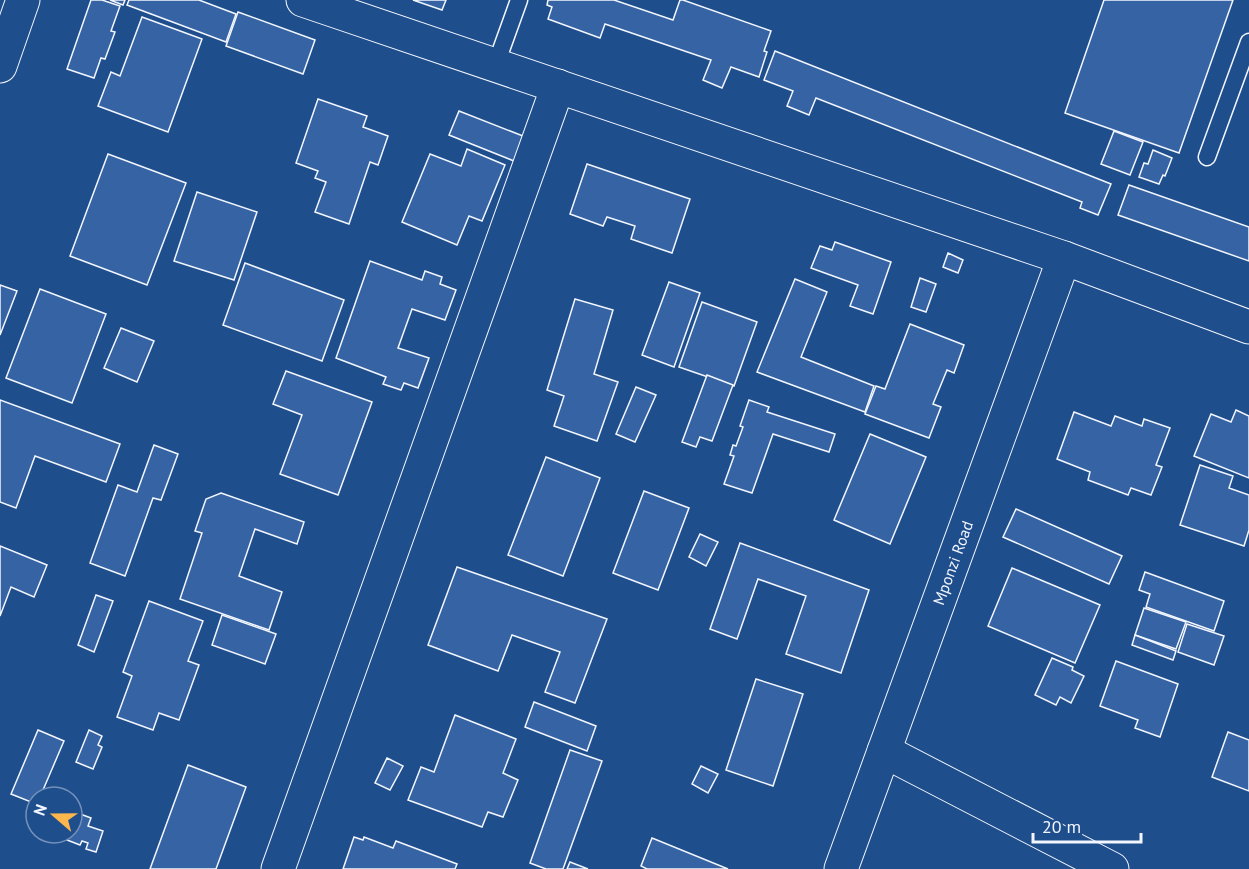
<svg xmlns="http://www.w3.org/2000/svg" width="1249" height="869" font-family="'PT Sans',sans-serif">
	<rect width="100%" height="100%" fill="#1f4e8c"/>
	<g fill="#3563a3" stroke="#f2f6ff" stroke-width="1.5">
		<path d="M 91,0 L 102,0 L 120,6 L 111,31 L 115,32 L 105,59 L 101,58 L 94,78 L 67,69 Z"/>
		<path d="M 110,0 L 125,0 L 123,5 Z"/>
		<path d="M 129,0 L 199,0 L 236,14 L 226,42 L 127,5 Z"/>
		<path d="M 413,0 L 446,0 L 442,10 Z"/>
		<path d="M 548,0 L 614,0 L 673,20 L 680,0 L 683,0 L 771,31 L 764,51 L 767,52 L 759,77 L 731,67 L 722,88 L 703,80 L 711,60 L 605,24 L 600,38 L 548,19 L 552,7 L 547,5 Z"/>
		<path d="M 1104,0 L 1233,0 L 1179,153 L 1065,113 Z"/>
		<path d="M 238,12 L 315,40 L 303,74 L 226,46 Z"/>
		<path d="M 142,17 L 202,39 L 168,132 L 98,106 L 111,72 L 120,76 Z"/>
		<path d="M 775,51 L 1111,184 L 1098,215 L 1080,208 L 1082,202 L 816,98 L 809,115 L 787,106 L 793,91 L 764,80 Z"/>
		<path d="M 318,99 L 367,116 L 363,127 L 388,136 L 378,165 L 370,162 L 349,224 L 315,212 L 326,182 L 315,178 L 318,171 L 296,163 Z"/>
		<path d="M 459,111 L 528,138 L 519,163 L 449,135 Z"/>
		<path d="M 1114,131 L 1143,142 L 1130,175 L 1101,164 Z"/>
		<path d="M 467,149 L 505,165 L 482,221 L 469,216 L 457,245 L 402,222 L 430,154 L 461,166 Z"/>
		<path d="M 1153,150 L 1172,158 L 1165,176 L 1163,175 L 1159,184 L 1139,177 L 1144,163 L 1148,164 Z"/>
		<path d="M 108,154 L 186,183 L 147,285 L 70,256 Z"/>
		<path d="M 587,164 L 690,199 L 672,253 L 631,239 L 635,226 L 607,217 L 603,226 L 570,214 Z"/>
		<path d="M 1129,185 L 1249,227 L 1249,261 L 1118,215 Z"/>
		<path d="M 197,192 L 257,212 L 234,280 L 174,261 Z"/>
		<path d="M 835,242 L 891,262 L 873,314 L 850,306 L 858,285 L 811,268 L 820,246 L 832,250 Z"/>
		<path d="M 948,253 L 963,260 L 958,273 L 943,267 Z"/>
		<path d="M 370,261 L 422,280 L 425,271 L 442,277 L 440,284 L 456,290 L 445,320 L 412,309 L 398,348 L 429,358 L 418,388 L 404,383 L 401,390 L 383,384 L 386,377 L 336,358 Z"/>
		<path d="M 245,263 L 344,300 L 322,361 L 223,325 Z"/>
		<path d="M 920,278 L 936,284 L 926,312 L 911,307 Z"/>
		<path d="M 795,279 L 827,292 L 801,357 L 874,386 L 865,412 L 757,372 Z"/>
		<path d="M 669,282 L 700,293 L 674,367 L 642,355 Z"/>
		<path d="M 0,285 L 17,291 L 0,335 Z"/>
		<path d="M 40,289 L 106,314 L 72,403 L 6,378 Z"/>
		<path d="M 575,299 L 613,310 L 594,374 L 618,382 L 597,441 L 554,426 L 564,396 L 547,390 Z"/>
		<path d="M 702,302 L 757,322 L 734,386 L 679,367 Z"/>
		<path d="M 910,324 L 964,345 L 954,373 L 947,370 L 933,404 L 941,407 L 929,438 L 865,414 L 876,386 L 885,389 Z"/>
		<path d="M 121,328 L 154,341 L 137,382 L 104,368 Z"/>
		<path d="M 286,371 L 372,402 L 338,495 L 280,474 L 302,415 L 273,404 Z"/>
		<path d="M 707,375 L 733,385 L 712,441 L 700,437 L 696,447 L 682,442 Z"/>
		<path d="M 636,387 L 656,395 L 635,442 L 616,434 Z"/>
		<path d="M 0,400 L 120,444 L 106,482 L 35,456 L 16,508 L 0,502 Z"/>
		<path d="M 749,400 L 769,407 L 767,412 L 835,434 L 829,452 L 773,434 L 752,493 L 724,484 L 734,456 L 730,455 L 733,445 L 736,446 L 743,427 L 740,426 Z"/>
		<path d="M 1236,410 L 1249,416 L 1249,478 L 1194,456 L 1211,414 L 1231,422 Z"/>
		<path d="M 1074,412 L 1111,426 L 1115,416 L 1142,426 L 1144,419 L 1170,428 L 1156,465 L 1162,467 L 1151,495 L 1131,488 L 1128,495 L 1088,480 L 1090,472 L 1057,459 Z"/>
		<path d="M 870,434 L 926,457 L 890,544 L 834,520 Z"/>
		<path d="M 154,445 L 178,454 L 161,500 L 153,498 L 125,576 L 90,563 L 118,485 L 137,492 Z"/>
		<path d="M 546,457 L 600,478 L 563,576 L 508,555 Z"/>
		<path d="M 1200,465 L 1233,476 L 1229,488 L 1249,495 L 1249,530 L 1244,546 L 1180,525 Z"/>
		<path d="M 644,491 L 689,508 L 658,590 L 613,573 Z"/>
		<path d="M 221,493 L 304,522 L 297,544 L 255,529 L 239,576 L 282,592 L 269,630 L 180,599 L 202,533 L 195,531 L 206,499 Z"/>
		<path d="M 1016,509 L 1122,556 L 1109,584 L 1003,537 Z"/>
		<path d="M 700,534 L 718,542 L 706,566 L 689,557 Z"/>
		<path d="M 740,543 L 869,590 L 841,673 L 786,654 L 806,596 L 758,579 L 737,639 L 710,629 Z"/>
		<path d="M 0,546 L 47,565 L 34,597 L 11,587 L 0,616 Z"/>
		<path d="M 457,567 L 607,619 L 575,703 L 545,692 L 560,652 L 512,635 L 498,671 L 428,645 Z"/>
		<path d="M 1012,568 L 1100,605 L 1075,663 L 988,626 Z"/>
		<path d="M 1145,572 L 1224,601 L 1214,631 L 1146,607 L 1150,594 L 1139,590 Z"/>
		<path d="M 96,595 L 113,601 L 94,652 L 78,645 Z"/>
		<path d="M 149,601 L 203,621 L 188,661 L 199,665 L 179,720 L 159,713 L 153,730 L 117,717 L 132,676 L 123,672 Z"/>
		<path d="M 1144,608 L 1186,622 L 1176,649 L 1135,635 Z"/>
		<path d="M 222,615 L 276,634 L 265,664 L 212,645 Z"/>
		<path d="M 1187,624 L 1224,636 L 1214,665 L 1178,652 Z"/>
		<path d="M 1135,635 L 1176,651 L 1173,660 L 1132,645 Z"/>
		<path d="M 1052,658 L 1073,667 L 1072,670 L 1084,676 L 1071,703 L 1060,697 L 1056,705 L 1035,695 Z"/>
		<path d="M 1116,661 L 1178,684 L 1160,737 L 1135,728 L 1138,720 L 1100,706 Z"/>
		<path d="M 756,679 L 803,694 L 773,786 L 726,770 Z"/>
		<path d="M 534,702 L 596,726 L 587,751 L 525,727 Z"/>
		<path d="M 455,715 L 516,739 L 503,773 L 518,780 L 503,817 L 488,812 L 482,827 L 408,800 L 421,767 L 434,772 Z"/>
		<path d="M 38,730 L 64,741 L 40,797 L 36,797 L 36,804 L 11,794 Z"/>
		<path d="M 89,730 L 102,736 L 98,745 L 102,747 L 93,769 L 76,762 Z"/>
		<path d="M 1228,732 L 1249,740 L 1249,791 L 1212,777 Z"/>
		<path d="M 570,750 L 602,761 L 563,869 L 546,869 L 530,863 Z"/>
		<path d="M 387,758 L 403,766 L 390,790 L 375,783 Z"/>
		<path d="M 188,765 L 246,787 L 216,869 L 150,869 Z"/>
		<path d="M 701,766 L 718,774 L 708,793 L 692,784 Z"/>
		<path d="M 72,811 L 91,818 L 88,826 L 103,831 L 96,852 L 86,849 L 88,843 L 82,841 L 80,845 L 49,833 L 72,833 Z"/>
		<path d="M 354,837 L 363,840 L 364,837 L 393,848 L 396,841 L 457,864 L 455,869 L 343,869 Z"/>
		<path d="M 652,838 L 728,869 L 647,869 L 641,866 Z"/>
		<path d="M 570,862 L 588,869 L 567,869 Z"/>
	</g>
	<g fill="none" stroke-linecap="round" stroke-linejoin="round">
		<defs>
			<g id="lane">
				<path d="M 496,64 L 519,0"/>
				<path d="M 1207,157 L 1249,42"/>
			</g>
			<g id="street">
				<path d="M 0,66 L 23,0"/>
				<path d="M 884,751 L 1112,869"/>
				<path d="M 278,869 L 558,86"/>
				<path id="s1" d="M 841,869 L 1064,258"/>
			</g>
			<path id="secondary" d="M 303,0 L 1064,258 L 1249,327"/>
		</defs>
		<use href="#lane" stroke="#f2f6ff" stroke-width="19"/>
		<use href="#street" stroke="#f2f6ff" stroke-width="35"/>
		<use href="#secondary" stroke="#f2f6ff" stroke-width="35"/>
		<use href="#lane" stroke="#1f4e8c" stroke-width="16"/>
		<use href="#street" stroke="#1f4e8c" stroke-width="33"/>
		<use href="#secondary" stroke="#1f4e8c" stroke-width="33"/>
	</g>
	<g text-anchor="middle" stroke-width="4.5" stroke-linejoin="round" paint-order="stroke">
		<g font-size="16" fill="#f2f6ff" stroke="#1f4e8c">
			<text dy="6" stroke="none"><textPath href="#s1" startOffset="326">Mponzi Road</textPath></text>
		</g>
	</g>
	<g transform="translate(54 815) rotate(290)"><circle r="28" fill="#1f4e8c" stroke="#7391ba" stroke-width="1.5"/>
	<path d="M0-4.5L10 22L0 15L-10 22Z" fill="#ffb74d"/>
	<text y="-9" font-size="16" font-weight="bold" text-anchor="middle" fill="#f2f6ff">N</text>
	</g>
	<path d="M1033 833v9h108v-9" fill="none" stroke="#f2f6ff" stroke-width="3"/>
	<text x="1042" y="833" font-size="18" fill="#f2f6ff" stroke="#1f4e8c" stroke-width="4.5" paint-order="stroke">20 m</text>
</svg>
